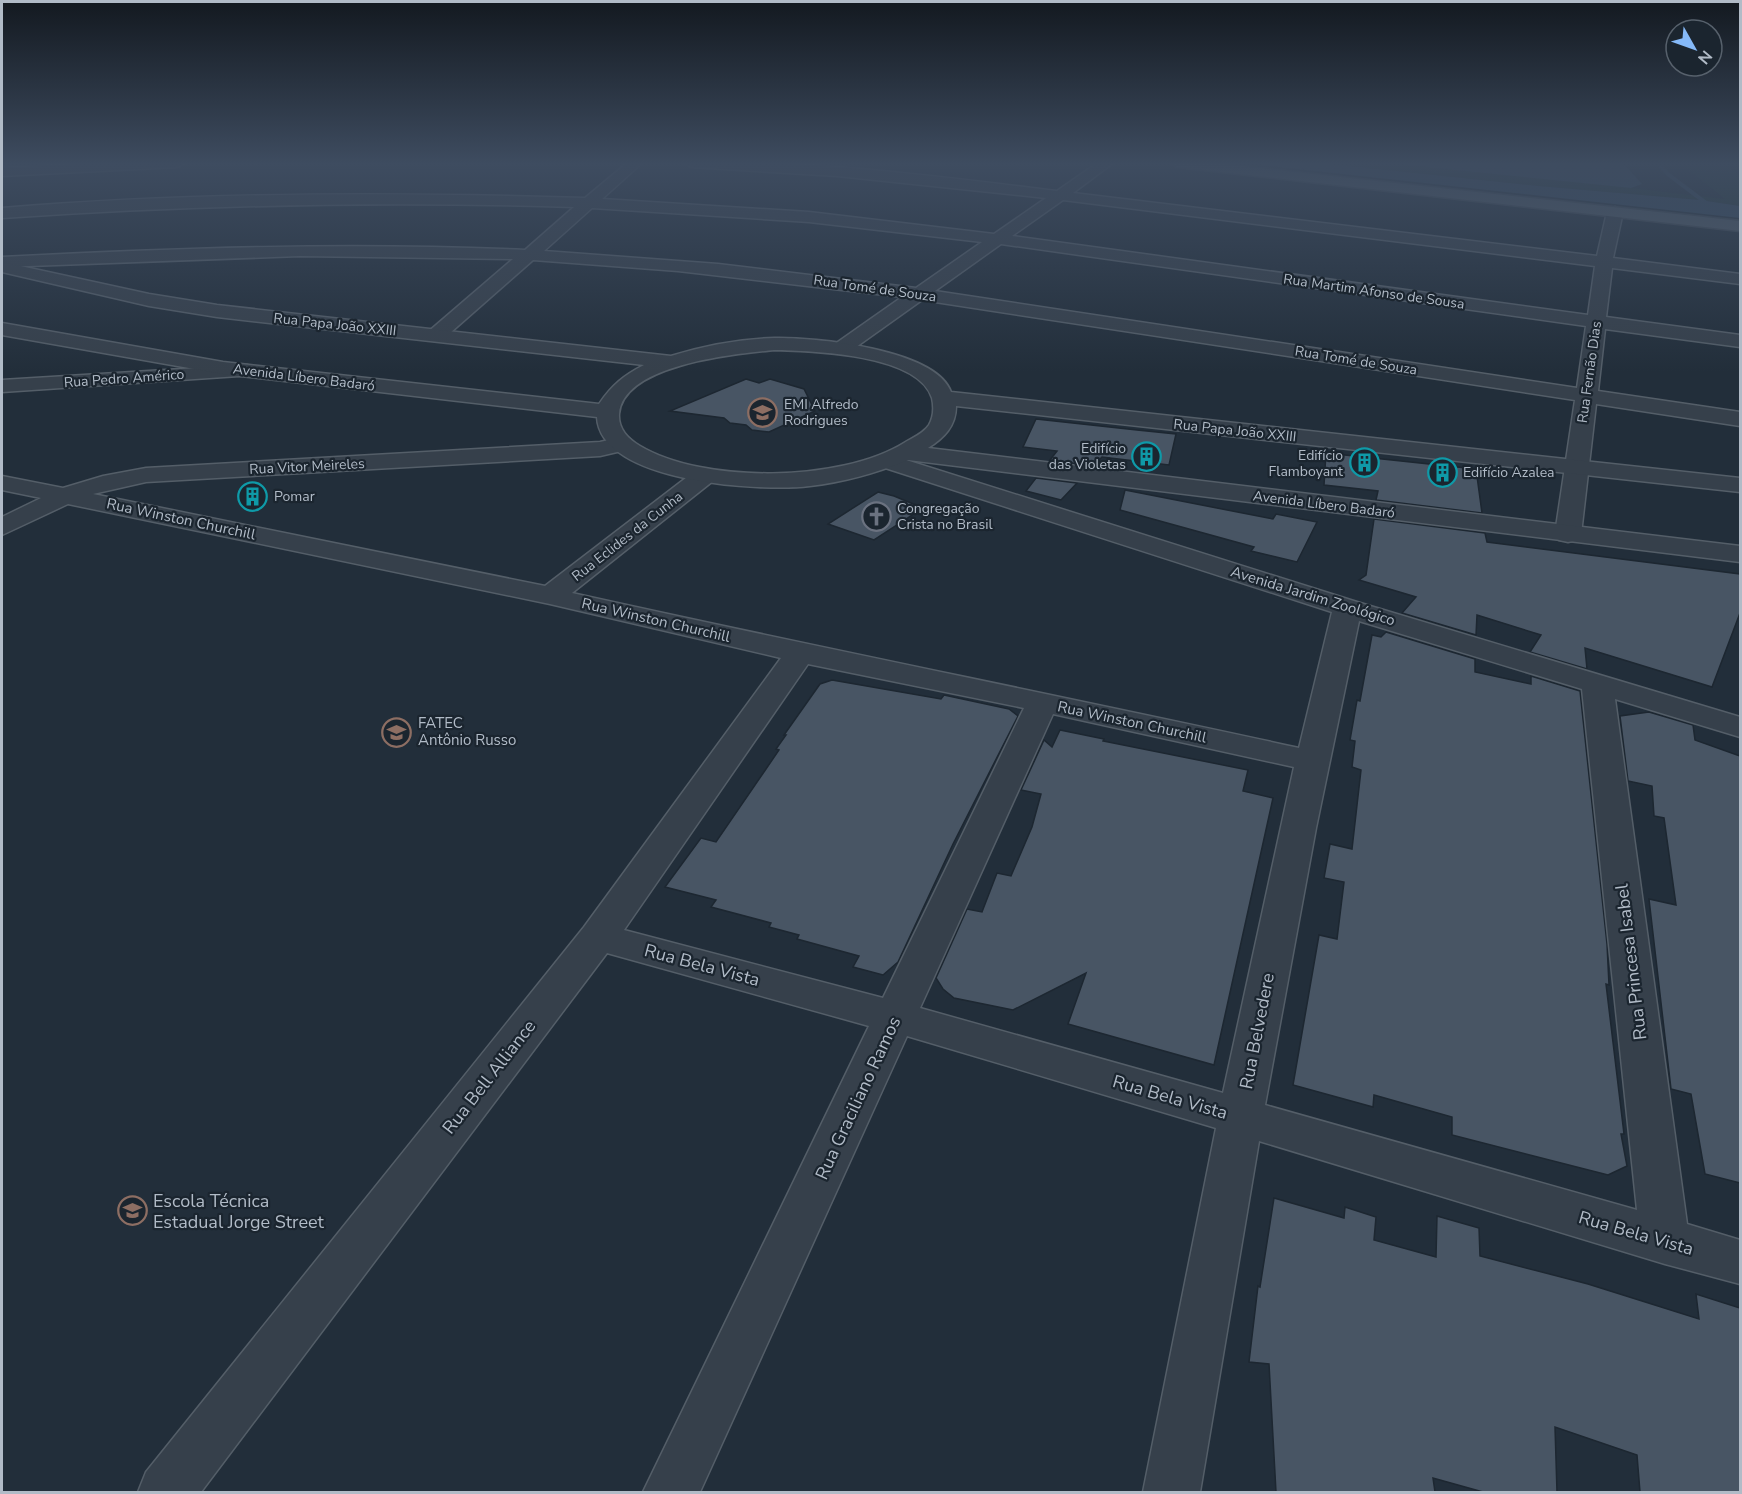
<svg xmlns="http://www.w3.org/2000/svg" width="1742" height="1494" font-family="'Nunito Sans',sans-serif">
	<rect width="100%" height="100%" fill="#222e3a"/>
	<path fill="#243a3b" d="M 1320,163 C 1456,163 1590,184 1725,199 L 1680,163 L 1726,163 L 1740,176 L 1740,195 L 1738,196 L 1740,198 L 1740,206 L 1700,200 L 1538,186 Z"/>
	<g fill="#354b62">
		<path d="M 1244,163 L 1320,163 L 1538,186 L 1700,200 L 1740,206 L 1740,218 Z"/>
		<path d="M 1389,163 L 1623,163 L 1642,184 L 1631,188 Z"/>
	</g>
	<g fill="none" stroke-linecap="round" stroke-linejoin="round">
		<path fill="#354b62" fill-rule="evenodd" d="M 1655,163 L 1659,163 L 1671,174 L 1712,205 L 1712,207 L 1708,207 L 1667,176 Z"/>
	</g>
	<g fill="#485564" stroke="#1d2731" stroke-width="1.5">
		<path d="M 746,379 L 759,383 L 770,379 L 804,389 L 815,411 L 769,432 L 752,430 L 746,425 L 730,423 L 724,418 L 670,411 Z"/>
		<path d="M 1036,419 L 1137,430 L 1176,434 L 1169,465 L 1102,457 L 1093,466 L 1050,460 L 1057,451 L 1023,447 Z"/>
		<path d="M 1326,453 L 1476,469 L 1482,513 L 1376,500 L 1378,491 L 1324,485 Z"/>
		<path d="M 1036,478 L 1077,483 L 1061,500 L 1026,491 Z"/>
		<path d="M 1125,490 L 1273,519 L 1276,514 L 1317,522 L 1297,562 L 1251,551 L 1254,547 L 1120,510 Z"/>
		<path d="M 878,492 L 894,496 L 923,508 L 874,540 L 828,524 Z"/>
		<path d="M 1374,519 L 1485,533 L 1487,542 L 1740,574 L 1740,613 L 1712,687 L 1585,648 L 1587,669 L 1530,652 L 1541,635 L 1477,615 L 1476,635 L 1402,613 L 1416,597 L 1359,580 L 1366,575 Z"/>
		<path d="M 1386,632 L 1475,659 L 1475,672 L 1531,684 L 1531,676 L 1580,691 L 1607,944 L 1609,985 L 1606,984 L 1624,1134 L 1621,1134 L 1627,1166 L 1608,1175 L 1452,1135 L 1452,1117 L 1374,1095 L 1373,1107 L 1293,1085 L 1319,935 L 1337,939 L 1344,882 L 1324,878 L 1330,844 L 1352,849 L 1361,770 L 1352,767 L 1355,741 L 1350,740 L 1357,700 L 1360,701 L 1372,635 L 1381,637 Z"/>
		<path d="M 832,680 L 941,699 L 944,695 L 1009,709 L 1018,716 L 953,844 L 898,962 L 883,975 L 853,967 L 859,956 L 797,939 L 799,935 L 769,927 L 771,923 L 711,907 L 716,900 L 665,887 L 701,838 L 716,842 L 779,750 L 776,749 L 786,735 L 784,735 L 820,684 Z"/>
		<path d="M 1649,712 L 1693,725 L 1695,740 L 1740,756 L 1740,1183 L 1705,1174 L 1691,1094 L 1671,1089 L 1649,899 L 1676,905 L 1664,818 L 1654,816 L 1652,786 L 1628,781 L 1620,716 Z"/>
		<path d="M 1060,730 L 1104,739 L 1103,741 L 1248,770 L 1243,791 L 1273,798 L 1214,1065 L 1068,1024 L 1086,973 L 1013,1010 L 954,998 L 943,989 L 936,978 L 967,909 L 982,912 L 997,873 L 1011,876 L 1032,827 L 1041,794 L 1021,790 L 1044,740 L 1052,747 Z"/>
		<path d="M 1274,1198 L 1344,1218 L 1345,1207 L 1376,1217 L 1374,1240 L 1436,1257 L 1437,1216 L 1479,1228 L 1480,1256 L 1588,1284 L 1699,1319 L 1696,1294 L 1740,1308 L 1740,1492 L 1640,1492 L 1637,1455 L 1555,1427 L 1557,1492 L 1483,1492 L 1433,1478 L 1435,1492 L 1276,1492 L 1269,1364 L 1249,1362 L 1258,1286 L 1260,1287 Z"/>
	</g>
	<g fill="none" stroke-linecap="round" stroke-linejoin="round">
		<defs>
			<g id="minor">
				<path d="M 98,163 L 185,163 L 178,167 L 2,176 L 2,168 Z"/>
				<path d="M 627,163 L 642,163 L 602,199 L 809,212 L 994,234 L 1046,198 L 837,176 L 691,167 L 684,163 C 808,159 934,176 1057,191 L 1097,163 L 1113,163 L 1073,193 L 1597,256 L 1607,212 L 1615,207 L 1623,212 L 1613,258 L 1740,274 L 1740,284 L 1612,268 L 1606,317 L 1740,335 L 1740,347 L 1605,329 L 1598,391 L 1740,412 L 1740,426 L 1596,404 L 1581,534 L 1577,540 L 1568,542 L 1559,540 L 1555,534 L 1575,400 L 922,300 L 849,352 L 835,352 L 832,348 L 835,344 L 902,297 L 678,271 L 533,260 L 442,340 L 428,340 L 425,336 L 428,332 L 513,259 L 300,256 L 2,267 L 2,257 C 176,248 350,242 525,250 L 574,207 C 383,201 193,205 2,218 L 2,208 C 195,192 391,192 585,198 ZM 1063,200 L 1595,266 L 1588,315 L 1012,236 ZM 592,208 L 809,222 L 982,242 L 916,288 L 718,264 L 544,251 ZM 1001,244 L 1586,326 L 1577,388 L 935,291 Z"/>
				<path d="M 247,365 L 254,367 L 257,371 L 254,375 L 2,392 L 2,380 Z"/>
				<path d="M 622,437 L 630,439 L 634,444 L 630,449 L 600,456 L 146,482 L 93,494 L 545,586 L 695,471 L 704,469 L 713,471 L 716,476 L 713,481 L 572,593 C 814,647 1057,695 1299,748 L 1332,612 L 879,466 L 875,461 L 879,456 L 887,454 L 1357,602 L 1740,717 L 1740,737 L 1615,699 L 1687,1224 L 1740,1240 L 1740,1284 L 1665,1264 L 1259,1141 L 1200,1492 L 1143,1492 L 1216,1128 L 907,1036 L 700,1492 L 643,1492 L 869,1026 L 607,953 L 201,1492 L 138,1492 L 146,1472 L 584,927 L 781,658 L 550,604 L 68,504 L 2,535 L 2,517 L 41,498 L 2,490 L 2,476 L 63,488 L 103,476 L 146,468 L 600,442 ZM 1359,621 L 1582,689 L 1637,1210 L 1265,1105 L 1316,828 ZM 808,664 L 1024,708 L 883,998 L 624,930 ZM 1053,714 L 1294,767 L 1223,1093 L 920,1008 Z"/>
			</g>
			<path id="tertiary" d="M 2,262 L 149,294 L 217,305 L 671,356 C 703,346 740,339 774,338 C 814,337 936,349 951,392 L 1740,478 L 1740,492 L 956,406 C 956,426 944,438 928,448 L 1740,546 L 1740,562 L 908,460 C 876,473 844,482 810,486 C 763,492 600,483 597,417 L 223,374 L 2,335 L 2,323 L 223,362 L 599,404 C 612,385 624,375 644,365 L 217,317 L 149,306 L 2,272 ZM 774,350 C 813,351 918,354 932,398 C 934,407 934,416 929,425 C 924,433 912,438 904,443 C 841,482 704,484 640,446 C 628,439 618,429 619,414 C 623,364 736,354 774,350 Z"/>
			<path id="primary" d="M 1170,163 L 1213,163 L 1740,221 L 1740,231 L 1177,167 Z"/>
		</defs>
		<use href="#minor" stroke="#545e68" stroke-width="3"/>
		<use href="#tertiary" stroke="#545e68" stroke-width="3"/>
		<use href="#primary" stroke="#3f4954" stroke-width="3"/>
		<use href="#minor" fill="#36404b" fill-rule="evenodd"/>
		<use href="#tertiary" fill="#36404b" fill-rule="evenodd"/>
		<use href="#primary" fill="#535f6b" fill-rule="evenodd"/>
	</g>
	<linearGradient id="sky" x2="0" y2="1"><stop stop-color="#131920"/><stop offset="0.44" stop-color="#3e4c60"/><stop offset="1" stop-color="#3e4c60" stop-opacity="0"/></linearGradient>
	<rect width="1742" height="372" fill="url(#sky)"/>
	<defs>
		<symbol id="school-ring" viewBox="-11 -11 22 22"><circle r="9.5" fill="#1b252f" stroke="#8d6e63" stroke-width="1.5"/><path d="M0-5L7-2L0 1L-7-2ZM-4 1L0 2.5L4 1V4Q0 6-4 4Z" fill="#8d6e63"/></symbol>
		<symbol id="building-ring" viewBox="-11 -11 22 22"><circle r="9.5" fill="#1b252f" stroke="#0f9aa8" stroke-width="1.5"/><path d="M-4-6H4V6H1V3H-1V6H-4ZM-2.5-4.3h1.7v1.8h-1.7ZM.8-4.3h1.7v1.8H.8ZM-2.5-1h1.7V.8h-1.7ZM.8-1h1.7V.8H.8Z" fill="#0f9aa8"/></symbol>
		<symbol id="church-ring" viewBox="-11 -11 22 22"><circle r="9.5" fill="#1b252f" stroke="#6b7280" stroke-width="1.5"/><path d="M-1.2-6h2.4v3.5h3.3v2.4h-3.3V6h-2.4V-.1h-3.3v-2.4h3.3Z" fill="#6b7280"/></symbol>
		<symbol id="university-ring" viewBox="-11 -11 22 22"><circle r="9.5" fill="#1b252f" stroke="#8d6e63" stroke-width="1.5"/><path d="M0-5L7-2L0 1L-7-2ZM-4 1L0 2.5L4 1V4Q0 6-4 4Z" fill="#8d6e63"/></symbol>
	</defs>
	<g fill-rule="evenodd">
		<use href="#school-ring" x="746" y="396" width="33" height="33"/>
		<use href="#building-ring" x="1130" y="440" width="33" height="33"/>
		<use href="#building-ring" x="1348" y="446" width="33" height="33"/>
		<use href="#building-ring" x="1426" y="456" width="33" height="33"/>
		<use href="#building-ring" x="236" y="480" width="33" height="33"/>
		<use href="#church-ring" x="860" y="500" width="33" height="33"/>
		<use href="#university-ring" x="380" y="716" width="33" height="33"/>
		<use href="#university-ring" x="116" y="1194" width="33" height="33"/>
	</g>
	<g text-anchor="middle" stroke-width="4.5" stroke-linejoin="round" paint-order="stroke">
		<g font-size="14" fill="#b1bbc7" stroke="#1b252f">
			<text transform="translate(875 288) rotate(8)" y="5">Rua Tomé de Souza</text>
			<text transform="translate(1374 291) rotate(8)" y="5">Rua Martim Afonso de Sousa</text>
			<text transform="translate(335 324) rotate(6)" y="5">Rua Papa João XXIII</text>
			<text transform="translate(1356 360) rotate(9)" y="5">Rua Tomé de Souza</text>
			<text transform="translate(1589 372) rotate(-82)" y="5">Rua Fernão Dias</text>
			<text transform="translate(304 377) rotate(7)" y="5">Avenida Líbero Badaró</text>
			<text transform="translate(124 378) rotate(-4)" y="5">Rua Pedro Américo</text>
			<text transform="translate(1235 430) rotate(6)" y="5">Rua Papa João XXIII</text>
			<text transform="translate(307 466) rotate(-3)" y="5">Rua Vitor Meireles</text>
			<text transform="translate(1324 504) rotate(7)" y="5">Avenida Líbero Badaró</text>
			<text transform="translate(627 536) rotate(-38)" y="5">Rua Eclides da Cunha</text>
		</g>
		<g font-size="14" fill="#b1bbc7" stroke="#1b252f" text-anchor="start">
			<text x="784" y="409">EMI Alfredo<tspan x="784" dy="16">Rodrigues</tspan></text>
			<text x="1126" y="453" text-anchor="end">Edifício<tspan x="1126" dy="16">das Violetas</tspan></text>
			<text x="1343" y="460" text-anchor="end">Edifício<tspan x="1343" dy="16">Flamboyant</tspan></text>
			<text x="1463" y="477">Edifício Azalea</text>
			<text x="274" y="501">Pomar</text>
			<text x="897" y="513">Congregação<tspan x="897" dy="16">Crista no Brasil</tspan></text>
		</g>
		<g font-size="15" fill="#b1bbc7" stroke="#1b252f">
			<text transform="translate(181 519) rotate(12)" y="5">Rua Winston Churchill</text>
			<text transform="translate(1313 596) rotate(17)" y="5">Avenida Jardim Zoológico</text>
			<text transform="translate(656 620) rotate(13)" y="5">Rua Winston Churchill</text>
			<text transform="translate(1132 722) rotate(12)" y="5">Rua Winston Churchill</text>
		</g>
		<g font-size="15" fill="#b1bbc7" stroke="#1b252f" text-anchor="start">
			<text x="418" y="728">FATEC<tspan x="418" dy="17">Antônio Russo</tspan></text>
		</g>
		<g font-size="18" fill="#b1bbc7" stroke="#1b252f">
			<text transform="translate(1631 962) rotate(-97)" y="6">Rua Princesa Isabel</text>
			<text transform="translate(702 965) rotate(15)" y="6">Rua Bela Vista</text>
			<text transform="translate(1257 1031) rotate(-79)" y="6">Rua Belvedere</text>
			<text transform="translate(489 1077) rotate(-52)" y="6">Rua Bell Alliance</text>
			<text transform="translate(1170 1097) rotate(16)" y="6">Rua Bela Vista</text>
			<text transform="translate(858 1098) rotate(-65)" y="6">Rua Graciliano Ramos</text>
			<text transform="translate(1636 1233) rotate(16)" y="6">Rua Bela Vista</text>
		</g>
		<g font-size="18" fill="#b1bbc7" stroke="#1b252f" text-anchor="start">
			<text x="153" y="1207">Escola Técnica<tspan x="153" dy="21">Estadual Jorge Street</tspan></text>
		</g>
	</g>
	<rect width="1742" height="1494" fill="none" stroke="#b1bbc7" stroke-width="6"/>
	<g transform="translate(1694 48) rotate(130)"><circle r="28" fill="#1b252f" stroke="#57616c" stroke-width="1.5"/>
	<path d="M0-4.5L10 22L0 15L-10 22Z" fill="#85b9f8"/>
	<text y="-9" font-size="16" font-weight="bold" text-anchor="middle" fill="#b1bbc7">N</text>
	</g>
</svg>
